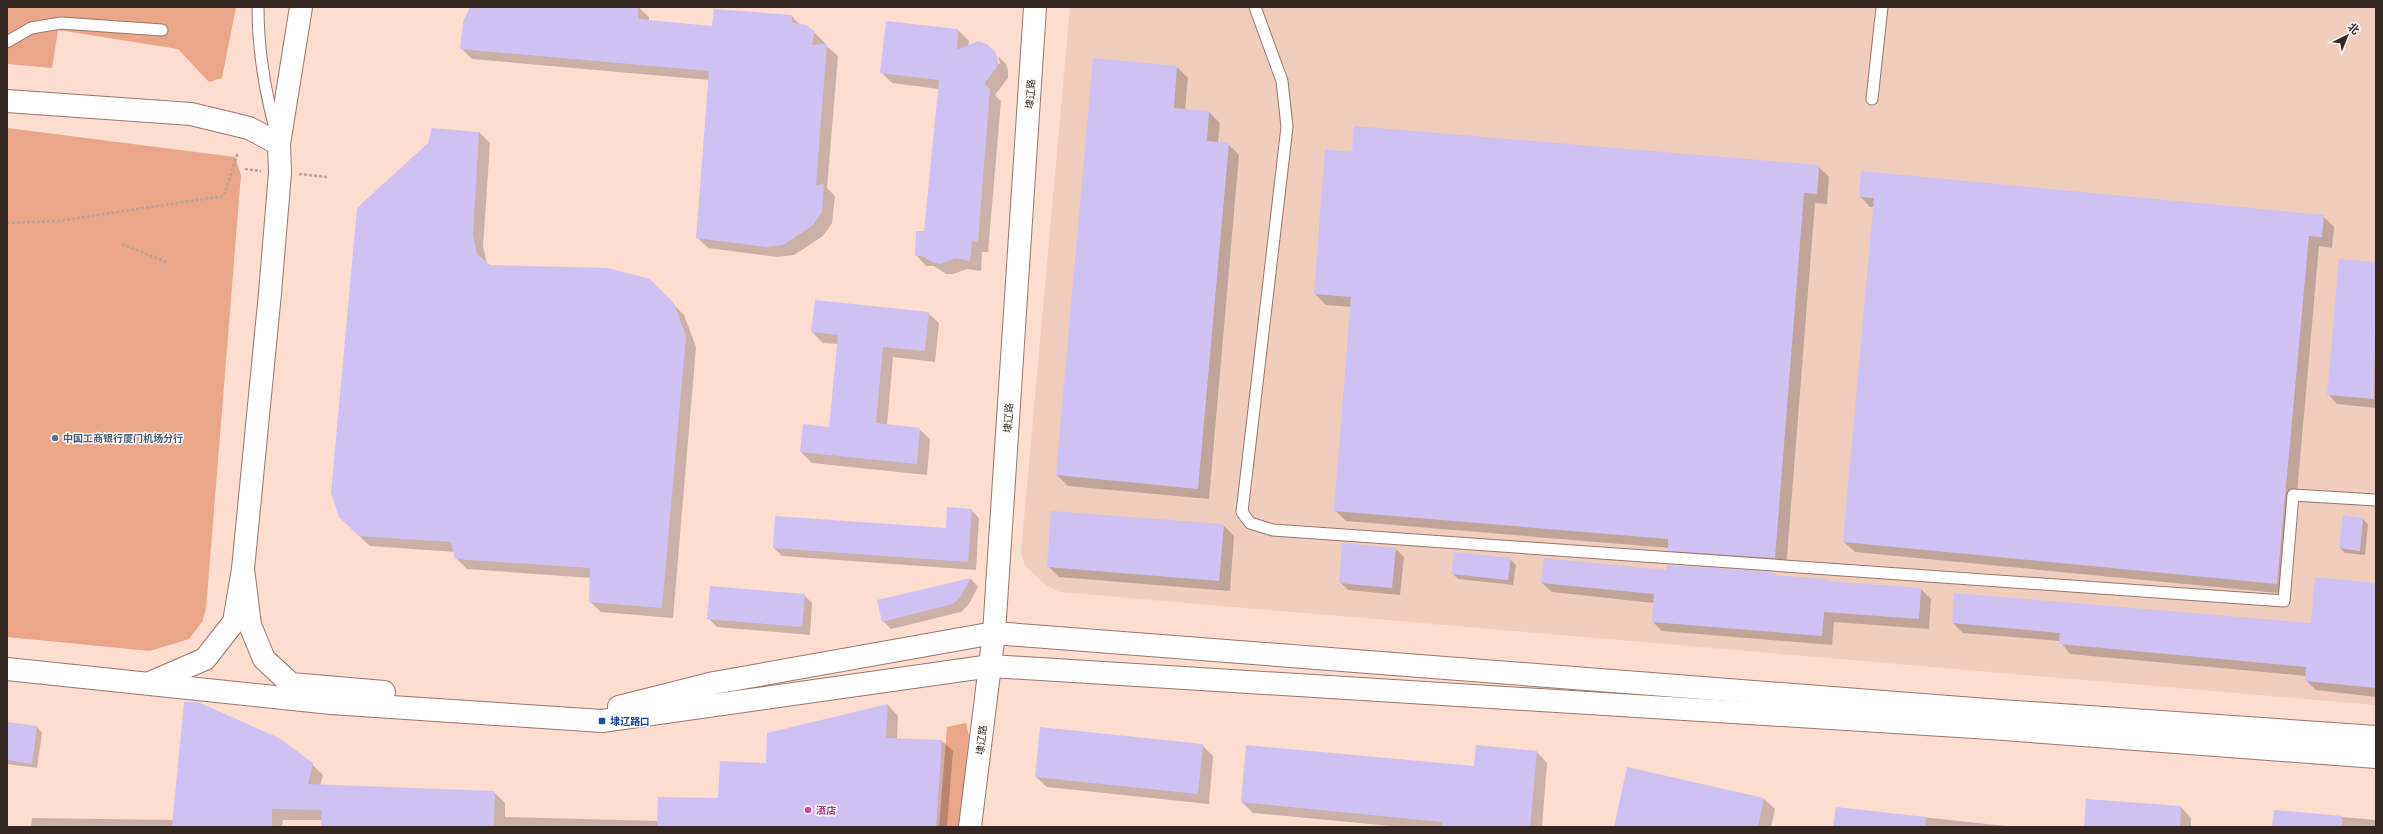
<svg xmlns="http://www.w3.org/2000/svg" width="2383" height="834" font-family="Mulish,'Noto Sans SC',sans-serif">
	<rect width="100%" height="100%" fill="#fdddd0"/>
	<path fill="#f1cdbd" d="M 1070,7 L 2376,7 L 2376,705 L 1059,592 L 1046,585 L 1025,566 L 1021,553 Z"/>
	<g fill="#e9a689">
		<path d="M 7,7 L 236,7 L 222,78 L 209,82 L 178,49 L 58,30 L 52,68 L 7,64 Z"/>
		<path d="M 7,128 L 235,157 L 241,175 L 206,609 L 202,622 L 189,639 L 150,651 L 7,637 Z"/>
		<path d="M 966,723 L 969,736 L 959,827 L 939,827 L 947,727 Z"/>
	</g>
	<g fill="#0003">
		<path d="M 473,7 L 638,7 L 649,17 L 649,21 L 713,27 L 792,16 L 800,25 L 814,32 L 825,43 L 825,45 L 838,56 L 827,188 L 835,196 L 832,223 L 823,236 L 794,255 L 777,257 L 708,248 L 697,237 L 709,80 L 472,59 L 461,48 Z"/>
		<path d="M 958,30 L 969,41 L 968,46 L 995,54 L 998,64 L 1000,63 L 998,56 L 1006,64 L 1008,70 L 1008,78 L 995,95 L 1001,101 L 988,252 L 982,252 L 981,271 L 967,269 L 953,274 L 946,274 L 934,266 L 926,266 L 916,255 L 925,231 L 939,89 L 892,83 L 881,72 Z"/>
		<path d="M 1177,67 L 1188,78 L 1185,110 L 1209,112 L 1220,123 L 1218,143 L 1228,144 L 1239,155 L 1209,499 L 1068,486 L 1057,475 Z"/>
		<path d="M 479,132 L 490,143 L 483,246 L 487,264 L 489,266 L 649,280 L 684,315 L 696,347 L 673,618 L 601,612 L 590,602 L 591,578 L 467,569 L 456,558 L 455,552 L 370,546 L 351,528 Z"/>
		<path d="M 1353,153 L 1818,166 L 1829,177 L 1827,204 L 1815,203 L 1786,569 L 1679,561 L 1669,548 L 1346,521 L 1336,511 L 1352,307 L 1326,305 L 1315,294 Z"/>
		<path d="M 1860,196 L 2323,216 L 2334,227 L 2332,248 L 2319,246 L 2288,594 L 1855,552 L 1844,542 L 1874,207 L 1870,207 Z"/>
		<path d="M 2340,260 L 2376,263 L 2376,408 L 2337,404 L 2328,394 Z"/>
		<path d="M 928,313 L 939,323 L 935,362 L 893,357 L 887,425 L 919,429 L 930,439 L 927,475 L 812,463 L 801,452 L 830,428 L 838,344 L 823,343 L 812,332 Z"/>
		<path d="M 971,510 L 979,518 L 976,570 L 782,556 L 774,548 L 947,529 Z"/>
		<path d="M 2344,516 L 2363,519 L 2368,524 L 2365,555 L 2345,553 L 2340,548 Z"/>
		<path d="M 1223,525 L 1234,536 L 1230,591 L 1059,577 L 1048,566 Z"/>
		<path d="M 1396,549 L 1404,557 L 1400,595 L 1348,590 L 1340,582 Z"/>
		<path d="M 1510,559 L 1516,565 L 1513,585 L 1458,579 L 1452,573 Z"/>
		<path d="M 1667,571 L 1774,573 L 1776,576 L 1826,580 L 1828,582 L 1921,589 L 1931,599 L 1929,629 L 1834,622 L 1832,645 L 1662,631 L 1653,622 L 1654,603 L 1552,592 L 1542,583 Z"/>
		<path d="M 971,579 L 978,587 L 969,604 L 961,612 L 891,629 L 883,621 L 879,601 Z"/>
		<path d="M 2376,584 L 2376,697 L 2316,690 L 2306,680 L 2307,676 L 2070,654 L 2060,641 L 1963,633 L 1953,623 L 2312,624 Z"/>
		<path d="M 804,595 L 812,603 L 810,635 L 717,627 L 708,618 Z"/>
		<path d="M 888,705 L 898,716 L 897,739 L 942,741 L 953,751 L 947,827 L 322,827 L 322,820 L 283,820 L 282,827 L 31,827 L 32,818 L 173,820 L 312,764 L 323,775 L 320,786 L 494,792 L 505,803 L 505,817 L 658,821 L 719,799 L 767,764 Z"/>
		<path d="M 7,723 L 37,727 L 42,733 L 37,768 L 7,764 Z"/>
		<path d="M 1202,745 L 1213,756 L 1209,804 L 1047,787 L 1036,777 Z"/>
		<path d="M 1537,752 L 1547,763 L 1542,827 L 1402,827 L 1253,813 L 1242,802 L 1475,767 Z"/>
		<path d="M 1764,799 L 1775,809 L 1771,827 L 1615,827 Z"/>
		<path d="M 2181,807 L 2191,818 L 2191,827 L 2085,827 Z"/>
		<path d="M 1836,808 L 2006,826 L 2007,827 L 1834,827 Z"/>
		<path d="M 2275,811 L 2376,820 L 2376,827 L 2273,827 Z"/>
	</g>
	<g fill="#cfc2f3">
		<path d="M 470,7 L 638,7 L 638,19 L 712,26 L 714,9 L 792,15 L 792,22 L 806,25 L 815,31 L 812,45 L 827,44 L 816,185 L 824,184 L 822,212 L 812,226 L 783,245 L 766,247 L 696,238 L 709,71 L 460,49 L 463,22 Z"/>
		<path d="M 886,21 L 958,29 L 957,50 L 978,41 L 987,44 L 995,52 L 998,59 L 997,67 L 984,84 L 990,89 L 978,242 L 972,241 L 970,261 L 955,258 L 941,264 L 934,263 L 922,256 L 915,256 L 916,231 L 924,231 L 939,80 L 880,73 Z"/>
		<path d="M 1093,58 L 1177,66 L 1174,108 L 1209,111 L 1207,141 L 1229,143 L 1198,489 L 1056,475 Z"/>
		<path d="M 1354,126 L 1819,165 L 1817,194 L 1804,193 L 1775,558 L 1668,551 L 1668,539 L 1334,511 L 1351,297 L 1314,294 L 1325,149 L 1352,152 Z"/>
		<path d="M 432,128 L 479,132 L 473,235 L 477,254 L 490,265 L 608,268 L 650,279 L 674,303 L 686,336 L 662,608 L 589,602 L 590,568 L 455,559 L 451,542 L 359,536 L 339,517 L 331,493 L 357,208 L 428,143 Z"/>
		<path d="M 1861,171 L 2324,215 L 2322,237 L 2309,236 L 2277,584 L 1843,542 L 1874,198 L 1859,197 Z"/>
		<path d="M 2339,259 L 2376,262 L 2374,399 L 2327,395 Z"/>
		<path d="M 815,300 L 929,312 L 925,351 L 883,347 L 876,423 L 920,428 L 917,464 L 800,452 L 803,424 L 829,427 L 838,335 L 811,332 Z"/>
		<path d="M 947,507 L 972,509 L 968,562 L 773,548 L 775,516 L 946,528 Z"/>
		<path d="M 1051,511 L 1224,524 L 1219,581 L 1047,567 Z"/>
		<path d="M 2343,515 L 2363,518 L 2360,551 L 2339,548 Z"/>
		<path d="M 1342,543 L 1396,548 L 1392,588 L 1339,583 Z"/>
		<path d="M 1454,552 L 1511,558 L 1508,580 L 1451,574 Z"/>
		<path d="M 1544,558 L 1666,570 L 1667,565 L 1774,572 L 1774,575 L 1827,579 L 1826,581 L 1921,588 L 1919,619 L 1824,612 L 1822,636 L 1652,622 L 1654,594 L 1541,583 Z"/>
		<path d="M 2315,577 L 2376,583 L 2376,688 L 2305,681 L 2306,667 L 2059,644 L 2060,633 L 1952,623 L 1954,593 L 2311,623 Z"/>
		<path d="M 971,578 L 961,596 L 953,604 L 882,622 L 877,600 Z"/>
		<path d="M 710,586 L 805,594 L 802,627 L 707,619 Z"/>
		<path d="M 184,702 L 198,702 L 279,738 L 313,763 L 308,784 L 495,791 L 494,827 L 321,827 L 322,810 L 272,809 L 272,827 L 172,827 Z"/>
		<path d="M 888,704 L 886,738 L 942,740 L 936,827 L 657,827 L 658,797 L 718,798 L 720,761 L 766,763 L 767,733 Z"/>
		<path d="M 7,722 L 37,726 L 32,764 L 7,760 Z"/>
		<path d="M 1040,727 L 1203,744 L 1198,794 L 1035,777 Z"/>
		<path d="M 1246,745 L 1474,766 L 1476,745 L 1537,751 L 1530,827 L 1441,827 L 1442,822 L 1241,802 Z"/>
		<path d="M 1627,767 L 1764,798 L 1758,827 L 1614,827 Z"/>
		<path d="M 2086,799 L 2181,806 L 2180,827 L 2084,827 Z"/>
		<path d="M 1836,807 L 1926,817 L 1925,827 L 1833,827 Z"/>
		<path d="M 2274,810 L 2342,816 L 2342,827 L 2272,827 Z"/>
	</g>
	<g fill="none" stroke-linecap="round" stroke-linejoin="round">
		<defs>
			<g id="service">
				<path d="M 258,7 C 258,49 265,92 276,132"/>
				<path d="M 1255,7 L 1282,81 L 1287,127 L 1242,512 L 1250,523 L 1273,530 L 2284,601 L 2293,495 L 2376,500"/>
				<path d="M 7,42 L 31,28 L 61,23 L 162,30"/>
				<path d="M 1872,99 L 1882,7"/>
			</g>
			<g id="secondary">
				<path d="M 7,101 L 191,114 L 249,128 L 279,144"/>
				<path d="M 243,569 L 250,625 L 264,659 L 291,684 L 384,692"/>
				<path d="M 7,669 L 331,703 L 602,721 L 991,666 L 1990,728 L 2376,757"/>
				<path d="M 152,682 L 205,659 L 234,622 L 243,569 L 270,293 L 280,173 L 279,144 L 301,7"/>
				<path d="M 619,707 L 714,683 L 994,633 L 1987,710 L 2376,737"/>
				<path d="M 970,827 L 994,633 L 1035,7"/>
			</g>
		</defs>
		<use href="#service" stroke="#997668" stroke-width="13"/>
		<use href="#secondary" stroke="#997668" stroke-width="24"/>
		<g stroke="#baa095" stroke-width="2.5" stroke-dasharray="3 2" stroke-linecap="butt">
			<path d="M 245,169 L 261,171"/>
			<path d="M 299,174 L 327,177"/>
			<path d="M 7,223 L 58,221 L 224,196 L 238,152"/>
			<path d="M 122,244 L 166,262"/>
		</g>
		<use href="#service" stroke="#fff" stroke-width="11"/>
		<use href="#secondary" stroke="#fff" stroke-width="22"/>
	</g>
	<circle fill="#5c6f8a" stroke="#fff" stroke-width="1.5" cx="55" cy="438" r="4"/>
	<rect fill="#1a4fb4" stroke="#fff" stroke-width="1.5" x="598" y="717" width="8" height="8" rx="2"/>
	<circle fill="#d1479c" stroke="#fff" stroke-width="1.5" cx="808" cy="810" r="4"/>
	<g text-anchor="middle" stroke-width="3" stroke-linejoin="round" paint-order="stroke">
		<g font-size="10" fill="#342620" stroke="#fff">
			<text transform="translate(1030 94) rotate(-86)" y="4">埭辽路</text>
			<text transform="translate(1008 418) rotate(-86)" y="4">埭辽路</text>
			<text transform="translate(981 740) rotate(-83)" y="4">埭辽路</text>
		</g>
		<g font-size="10" font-weight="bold" fill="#4e5e75" stroke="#fff" text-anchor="start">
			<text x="63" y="442">中国工商银行厦门机场分行</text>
		</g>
		<g font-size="10" font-weight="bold" fill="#164399" stroke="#fff" text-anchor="start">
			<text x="610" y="725">埭辽路口</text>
		</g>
		<g font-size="10" font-weight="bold" fill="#b23c85" stroke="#fff" text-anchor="start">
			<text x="816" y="814">酒店</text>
		</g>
	</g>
	<rect width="2383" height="834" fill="none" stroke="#342620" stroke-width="16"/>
	<g transform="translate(2347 36) rotate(43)" stroke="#ffffff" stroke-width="3" paint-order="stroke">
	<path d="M0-3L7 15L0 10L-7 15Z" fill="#342620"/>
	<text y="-6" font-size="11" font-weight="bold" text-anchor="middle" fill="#342620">北</text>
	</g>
</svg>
